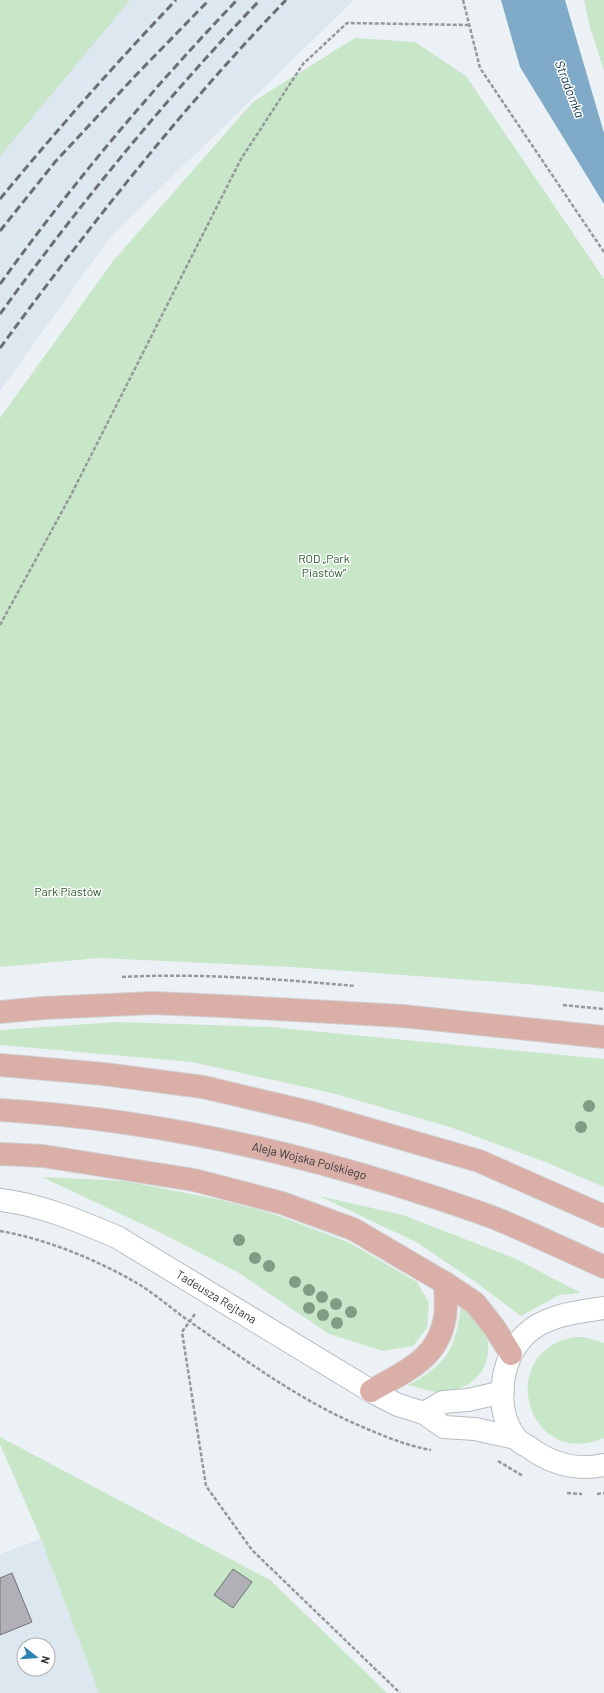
<svg xmlns="http://www.w3.org/2000/svg" width="604" height="1693" font-family="Barlow,sans-serif">
	<rect width="100%" height="100%" fill="#ecf1f5"/>
	<g fill="#dce7f0" fill-rule="evenodd">
		<path d="M 104,0 L 354,0 L 111,236 L 0,391 L 0,130 Z"/>
		<path d="M 41,1539 L 99,1693 L 0,1693 L 0,1554 ZM 24,1645 L 48,1645 L 48,1669 L 24,1669 Z"/>
	</g>
	<g fill="#c8e6c8">
		<path d="M 0,0 L 130,0 L 0,156 Z"/>
		<path d="M 584,0 L 604,0 L 604,71 L 590,27 Z"/>
		<path d="M 355,38 L 415,42 L 466,76 L 604,279 L 604,992 L 526,984 L 292,967 L 99,958 L 0,967 L 0,418 L 113,261 L 253,102 Z"/>
		<path d="M 117,1022 L 270,1027 L 604,1059 L 604,1187 L 548,1163 L 450,1127 L 332,1093 L 192,1062 L 0,1045 L 0,1030 Z"/>
		<path d="M 42,1177 L 124,1181 L 217,1199 L 271,1213 L 350,1243 L 417,1282 L 429,1303 L 427,1328 L 413,1346 L 383,1351 L 329,1334 L 239,1273 L 163,1234 Z"/>
		<path d="M 319,1196 L 403,1215 L 514,1258 L 581,1293 L 559,1295 L 521,1316 L 477,1283 L 416,1242 Z"/>
		<path d="M 461,1306 C 471,1316 482,1325 487,1339 C 489,1342 488,1347 488,1351 C 487,1377 463,1393 437,1392 C 427,1391 417,1387 408,1385 C 446,1366 456,1348 461,1306 Z"/>
		<path d="M 584,1337 L 604,1343 L 604,1438 C 530,1470 496,1360 566,1339 C 571,1337 578,1337 584,1337 Z"/>
		<path d="M 0,1437 L 270,1580 L 387,1693 L 99,1693 L 41,1539 L 0,1444 Z"/>
	</g>
	<path fill="#7fabc8" d="M 501,0 L 565,0 L 604,133 L 604,204 L 520,67 Z"/>
	<g fill="#b0b0b6" stroke="#727378">
		<path d="M 233,1569 L 252,1582 L 233,1608 L 214,1595 Z"/>
		<path d="M 12,1573 L 32,1622 L 0,1635 L 0,1578 Z"/>
	</g>
	<g fill="none" stroke-linecap="round" stroke-linejoin="round">
		<defs>
			<g id="minor">
				<path id="s1" d="M 0,1200 C 42,1205 79,1221 117,1237 L 371,1391 L 398,1405 L 424,1413 L 444,1427 L 475,1429 L 516,1438"/>
				<path d="M 424,1413 L 443,1402 L 468,1400 L 503,1392"/>
			</g>
			<path id="secondary" d="M 604,1308 C 577,1312 545,1315 525,1335 C 500,1360 494,1408 515,1437 C 518,1441 523,1444 527,1446 C 551,1464 575,1471 604,1465"/>
			<g id="primary">
				<path d="M 0,1012 L 43,1008 L 153,1003 L 222,1006 L 402,1016 L 604,1037"/>
				<path d="M 0,1065 L 104,1074 L 203,1087 L 313,1113 L 479,1161 L 604,1216"/>
				<path id="s2" d="M 0,1110 C 133,1118 266,1145 393,1184 C 428,1195 463,1206 497,1219 C 533,1234 569,1251 604,1267"/>
				<path d="M 0,1154 L 43,1156 L 194,1180 L 282,1203 L 353,1229 L 445,1283 L 475,1303 L 494,1327 L 511,1354"/>
				<path d="M 371,1391 C 405,1371 438,1360 445,1317 C 447,1306 445,1294 445,1283"/>
			</g>
		</defs>
		<use href="#minor" stroke="#b7bcc0" stroke-width="24"/>
		<use href="#secondary" stroke="#b7bcc0" stroke-width="24"/>
		<use href="#primary" stroke="#cfcfcf" stroke-width="24"/>
		<g stroke="#95999b" stroke-width="2.5" stroke-dasharray="4 2" stroke-linecap="butt">
			<path d="M 463,0 L 480,68 L 604,252"/>
			<path d="M 0,625 L 71,495 L 241,159 L 303,64 L 347,23 L 469,25"/>
			<path d="M 122,977 C 199,973 278,979 355,986"/>
			<path d="M 563,1005 L 604,1009"/>
			<path d="M 0,1231 C 46,1239 95,1259 135,1282 C 154,1293 172,1309 189,1321 C 245,1360 302,1402 365,1428 C 386,1437 408,1446 431,1450"/>
			<path d="M 195,1314 L 182,1332 L 206,1486 L 252,1550 L 400,1693"/>
			<path d="M 498,1461 L 523,1476"/>
			<path d="M 567,1493 L 582,1494"/>
			<path d="M 597,1494 L 604,1493"/>
		</g>
		<use href="#minor" stroke="#fff" stroke-width="22"/>
		<use href="#secondary" stroke="#fff" stroke-width="22"/>
		<use href="#primary" stroke="#d9afa7" stroke-width="22"/>
		<g stroke="#6c6f71" stroke-width="3" stroke-dasharray="8 4" stroke-linecap="butt">
			<path d="M 0,199 C 57,130 115,64 176,0"/>
			<path d="M 0,231 L 55,162 L 137,74 L 209,0"/>
			<path d="M 0,284 C 72,184 152,89 237,0"/>
			<path d="M 0,314 C 80,204 166,98 260,0"/>
			<path d="M 0,348 C 89,227 181,109 286,0"/>
		</g>
	</g>
	<g fill="#7f9d85">
		<circle cx="589" cy="1106" r="6"/>
		<circle cx="581" cy="1127" r="6"/>
		<circle cx="239" cy="1240" r="6"/>
		<circle cx="255" cy="1258" r="6"/>
		<circle cx="269" cy="1266" r="6"/>
		<circle cx="295" cy="1282" r="6"/>
		<circle cx="309" cy="1290" r="6"/>
		<circle cx="322" cy="1297" r="6"/>
		<circle cx="336" cy="1304" r="6"/>
		<circle cx="309" cy="1308" r="6"/>
		<circle cx="351" cy="1312" r="6"/>
		<circle cx="323" cy="1315" r="6"/>
		<circle cx="337" cy="1323" r="6"/>
	</g>
	<g text-anchor="middle" stroke-width="3" stroke-linejoin="round" paint-order="stroke">
		<g font-size="12" fill="#255829" stroke="#fff">
			<text x="324" y="563">ROD „Park<tspan x="324" dy="14">Piastów”</tspan></text>
			<text x="68" y="896">Park Piastów</text>
		</g>
		<g font-size="12" fill="#363839" stroke="#fff">
			<text dy="4" stroke="none"><textPath href="#s2" startOffset="314">Aleja Wojska Polskiego</textPath></text>
			<text dy="4" stroke="none"><textPath href="#s1" startOffset="239">Tadeusza Rejtana</textPath></text>
		</g>
		<g font-size="13" font-style="italic" fill="#0d3348" stroke="#fff">
			<text transform="translate(570 89) rotate(69)" y="5">Stradomka</text>
		</g>
	</g>
	<g transform="translate(36 1657) rotate(107)"><circle r="19" fill="#ffffff" stroke="#afafb0"/>
	<path d="M0-3L7 15L0 10L-7 15Z" fill="#2b82b0"/>
	<text y="-6" font-size="11" font-weight="bold" text-anchor="middle" fill="#363839">N</text>
	</g>
</svg>
